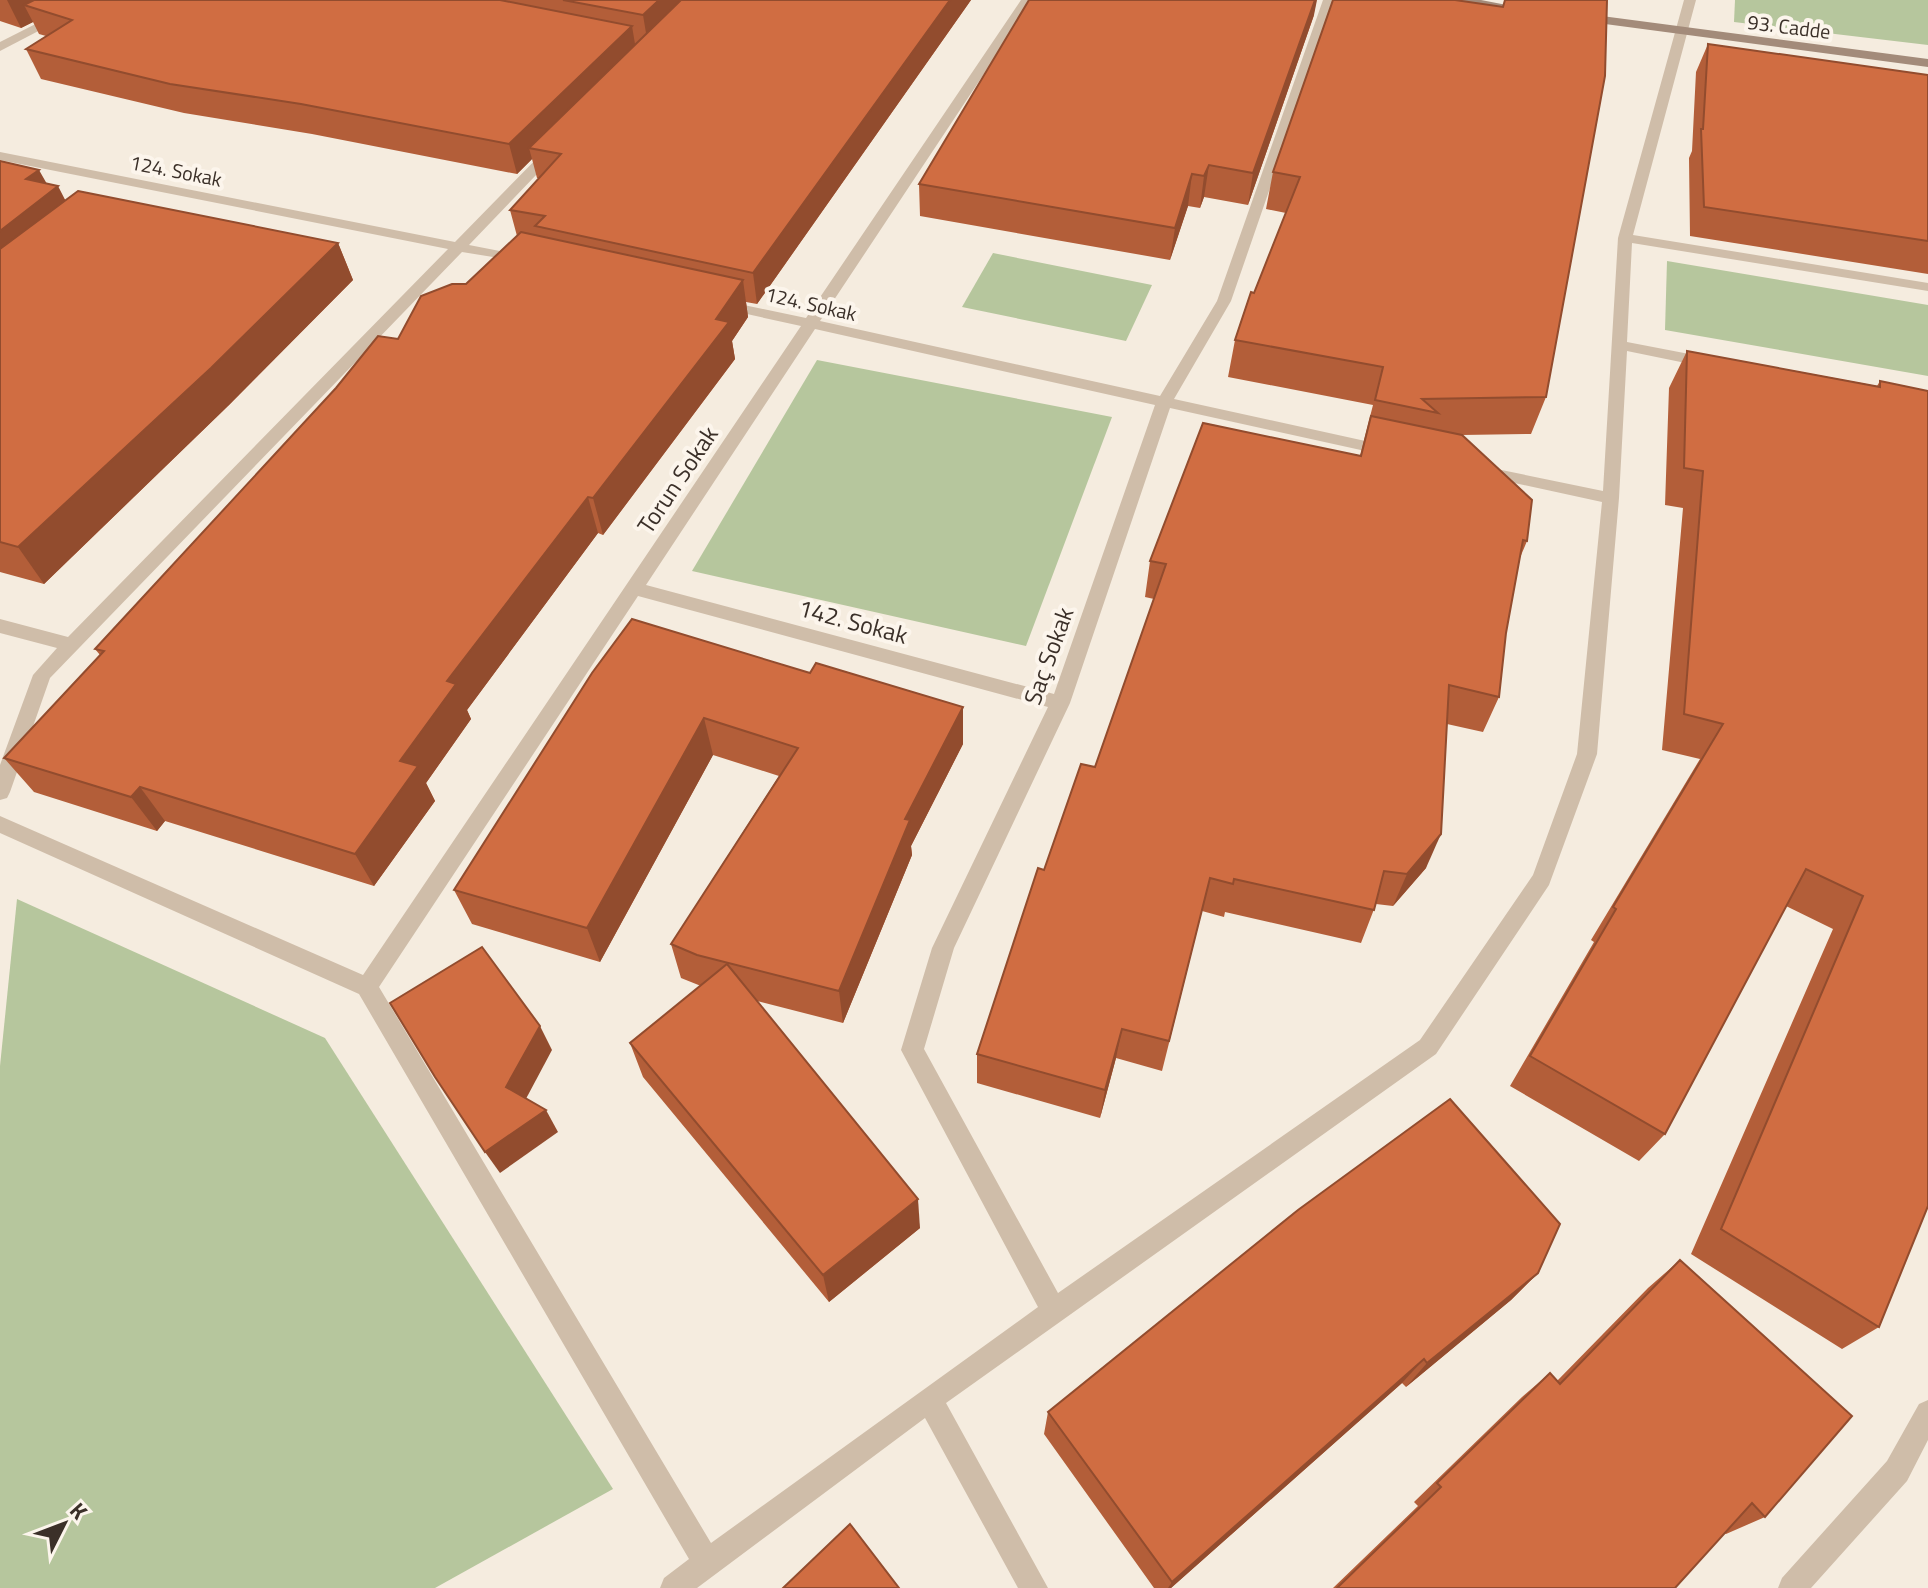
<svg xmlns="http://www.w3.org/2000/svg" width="1928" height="1588" font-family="'Titillium Web',sans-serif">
	<rect width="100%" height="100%" fill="#f5ecdf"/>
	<g fill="#b6c69d">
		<path d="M 1735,0 L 1928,0 L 1928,45 L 1734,22 Z"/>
		<path d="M 993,253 L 1152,285 L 1126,341 L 962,307 Z"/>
		<path d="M 1667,261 L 1928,305 L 1928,376 L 1665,330 Z"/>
		<path d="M 817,360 L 1112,417 L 1026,646 L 692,571 Z"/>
		<path d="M 17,899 L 325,1038 L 613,1489 L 435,1588 L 0,1588 L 0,1066 Z"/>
	</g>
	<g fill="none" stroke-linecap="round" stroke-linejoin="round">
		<g fill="#cfbda9" fill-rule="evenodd">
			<path d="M 83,0 L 98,0 L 0,51 L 0,42 Z"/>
			<path d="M 1021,0 L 1033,0 L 820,321 L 1160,396 L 1217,301 L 1323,0 L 1335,0 L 1231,301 L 1174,399 L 1388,446 L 1396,451 L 1388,456 L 1170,408 L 1070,703 L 954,948 L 924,1049 L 1058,1293 L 1420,1040 L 1533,875 L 1577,754 L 1602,502 L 1482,476 L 1474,471 L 1482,466 L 1603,491 L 1618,238 L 1684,0 L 1696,0 L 1633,235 L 1928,283 L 1928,291 L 1632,243 L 1627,342 L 1710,358 L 1718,363 L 1710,368 L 1627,351 L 1619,498 L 1597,754 L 1549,885 L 1436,1054 L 946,1403 L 1048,1588 L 1018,1588 L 925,1418 L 697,1588 L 660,1588 L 664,1578 L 689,1559 L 359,994 L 0,833 L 0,816 L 363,975 L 801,326 L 715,307 L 713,304 L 720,300 L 806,318 ZM 815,329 L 1155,405 L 1054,694 L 646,585 ZM 638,596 L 1048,707 L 932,948 L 901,1050 L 1038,1307 L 711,1543 L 379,987 Z"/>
			<path d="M 548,147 L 560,150 L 469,245 L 530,257 L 530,263 L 462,252 L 50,678 L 10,792 L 7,798 L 0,800 L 0,765 L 33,675 L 57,648 L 0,633 L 0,619 L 68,637 L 448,249 L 0,160 L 0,152 L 455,242 Z"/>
			<path d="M 1928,1400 L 1928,1440 L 1907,1481 L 1811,1588 L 1778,1588 L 1782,1578 L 1887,1461 L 1919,1404 Z"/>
		</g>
		<g fill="#a38b7a" fill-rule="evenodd">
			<path d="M 1450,0 L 1481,0 L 1533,10 L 1527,14 L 1456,3 Z"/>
			<path d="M 1579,13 L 1928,59 L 1928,67 L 1575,20 L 1573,17 Z"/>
		</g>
	</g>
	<g fill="#b35e39">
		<path d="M 0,0 L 971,0 L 757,304 L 746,302 L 748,317 L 732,341 L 735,359 L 603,535 L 598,533 L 467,710 L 471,719 L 426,783 L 435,801 L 374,886 L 165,821 L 157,831 L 34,792 L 4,758 L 100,655 L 95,649 L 398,339 L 466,284 L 517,236 L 510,210 L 539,178 L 537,178 L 532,159 L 517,174 L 312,134 L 184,113 L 41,79 L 26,49 L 46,36 L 39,34 L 33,22 L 21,28 L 0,21 Z"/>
		<path d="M 1333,0 L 1546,397 L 1531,434 L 1462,435 L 1527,541 L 1519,560 L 1506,633 L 1499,697 L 1483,732 L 1447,724 L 1426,868 L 1393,906 L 1376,904 L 1361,943 L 1225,912 L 1224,917 L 1202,911 L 1162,1071 L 1116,1058 L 1100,1118 L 977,1083 L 977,1054 L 1044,870 L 1095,767 L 1154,599 L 1145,597 L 1150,561 L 1360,456 L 1373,405 L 1228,377 L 1235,340 L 1286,213 L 1266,209 L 1273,172 Z"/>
		<path d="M 1314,15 L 1248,205 L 1204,197 L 1200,208 L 1188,206 L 1170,260 L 920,216 L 919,184 Z"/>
		<path d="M 1708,44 L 1928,75 L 1928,274 L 1690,236 L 1689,158 L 1692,151 L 1696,72 Z"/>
		<path d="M 0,161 L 47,184 L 65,200 L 338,243 L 353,280 L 229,405 L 44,584 L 0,572 Z"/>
		<path d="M 1687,351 L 1877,386 L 1880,381 L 1879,1327 L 1842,1349 L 1691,1254 L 1833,929 L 1786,906 L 1665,1134 L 1639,1161 L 1510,1086 L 1594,942 L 1591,940 L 1700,759 L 1662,750 L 1683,508 L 1665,505 L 1669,388 Z"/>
		<path d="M 592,673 L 810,673 L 963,707 L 963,744 L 911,846 L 912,855 L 843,1023 L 757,1001 L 920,1228 L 829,1302 L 643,1077 L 630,1043 L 701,986 L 681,978 L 671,944 L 779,776 L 713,755 L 600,962 L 472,924 L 454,890 Z"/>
		<path d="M 1680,1260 L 1765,1517 L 1726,1534 L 1724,1533 L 1675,1588 L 1333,1588 L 1418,1506 L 1414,1502 L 1522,1397 L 1550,1373 L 1557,1381 L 1648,1288 Z"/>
		<path d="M 1538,1273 L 1511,1300 L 1406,1387 L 1402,1383 L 1171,1588 L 1154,1588 L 1044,1434 L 1048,1412 Z"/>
	</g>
	<g fill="#924c2e">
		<path d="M 7,0 L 76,0 L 24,5 L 33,22 L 21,28 Z"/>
		<path d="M 659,0 L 693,0 L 648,45 L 643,15 Z"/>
		<path d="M 950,0 L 971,0 L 757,304 L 753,273 Z"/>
		<path d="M 1315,0 L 1317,0 L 1314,15 L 1248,205 L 1253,173 Z"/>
		<path d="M 632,26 L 637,56 L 529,148 L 532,159 L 517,174 L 509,144 Z"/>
		<path d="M 1209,165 L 1204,197 L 1200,208 L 1204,176 Z"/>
		<path d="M 39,170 L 51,191 L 58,186 L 77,223 L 0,285 L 0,231 L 26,179 Z"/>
		<path d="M 1192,174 L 1188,206 L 1170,260 L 1175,228 Z"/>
		<path d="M 338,243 L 353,280 L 229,405 L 44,584 L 18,547 Z"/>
		<path d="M 743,280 L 748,317 L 732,341 L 735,359 L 603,535 L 593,498 Z"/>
		<path d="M 588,497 L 598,533 L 467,710 L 471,719 L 426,783 L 435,801 L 374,886 L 355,854 L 400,761 L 447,681 Z"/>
		<path d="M 963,707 L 963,744 L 911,846 L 912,855 L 843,1023 L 839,991 L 905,819 Z"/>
		<path d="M 704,718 L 713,755 L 600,962 L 587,928 Z"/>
		<path d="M 140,787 L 165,821 L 157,831 L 131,797 Z"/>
		<path d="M 1441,834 L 1426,868 L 1393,906 L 1407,874 Z"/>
		<path d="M 540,1026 L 552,1050 L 520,1110 L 506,1087 Z"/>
		<path d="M 1122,1029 L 1116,1058 L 1100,1118 L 1105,1090 Z"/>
		<path d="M 546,1110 L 558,1132 L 500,1173 L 485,1152 Z"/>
		<path d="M 918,1199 L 920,1228 L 829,1302 L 823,1275 Z"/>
		<path d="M 1538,1273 L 1511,1300 L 1406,1387 L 1427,1363 Z"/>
		<path d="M 1424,1359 L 1402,1383 L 1171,1588 L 1168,1588 L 1172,1582 Z"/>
	</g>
	<g fill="#d06d42" stroke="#924c2e" stroke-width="2">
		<path d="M 34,0 L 500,0 L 632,26 L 509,144 L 301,104 L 170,84 L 26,49 L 72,20 L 24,5 Z"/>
		<path d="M 563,0 L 659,0 L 643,15 Z"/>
		<path d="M 681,0 L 950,0 L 753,273 L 535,226 L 545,216 L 510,210 L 561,154 L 529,148 Z"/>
		<path d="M 1029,0 L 1315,0 L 1253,173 L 1209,165 L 1204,176 L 1192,174 L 1175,228 L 919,184 Z"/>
		<path d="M 1333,0 L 1455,0 L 1503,7 L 1505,0 L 1607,0 L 1605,76 L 1546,397 L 1422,399 L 1438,413 L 1375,400 L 1383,367 L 1235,340 L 1251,292 L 1254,293 L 1300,177 L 1273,172 Z"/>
		<path d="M 1708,44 L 1928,75 L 1928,241 L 1704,207 L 1701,129 L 1703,129 Z"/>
		<path d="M 0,161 L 39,170 L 26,179 L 58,186 L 0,231 Z"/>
		<path d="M 78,191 L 338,243 L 211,368 L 18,547 L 0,542 L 0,249 Z"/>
		<path d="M 521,232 L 743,280 L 716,319 L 729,322 L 593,498 L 588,497 L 447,681 L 456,684 L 400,761 L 418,766 L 355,854 L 140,787 L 131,797 L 4,758 L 104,651 L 95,649 L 336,388 L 378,336 L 398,339 L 421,296 L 452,284 L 466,284 Z"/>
		<path d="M 1687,351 L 1880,387 L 1880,381 L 1928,391 L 1928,1206 L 1879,1327 L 1721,1229 L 1863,896 L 1806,869 L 1665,1134 L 1530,1056 L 1616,909 L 1613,907 L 1723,724 L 1684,714 L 1703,471 L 1684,468 Z"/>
		<path d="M 1371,416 L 1462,435 L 1532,500 L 1527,541 L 1523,540 L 1506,633 L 1499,697 L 1449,685 L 1441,834 L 1407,874 L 1384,871 L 1374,910 L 1234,879 L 1233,884 L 1210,878 L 1169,1041 L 1122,1029 L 1105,1090 L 977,1054 L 1038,868 L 1044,870 L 1081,764 L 1095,767 L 1166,564 L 1150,561 L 1203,423 L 1361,456 Z"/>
		<path d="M 632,619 L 810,673 L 816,663 L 963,707 L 905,819 L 910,820 L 839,991 L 697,955 L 671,944 L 798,748 L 704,718 L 587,928 L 454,890 L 592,673 Z"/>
		<path d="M 482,947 L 540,1026 L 506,1087 L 546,1110 L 485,1152 L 435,1077 L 390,1003 Z"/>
		<path d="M 727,964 L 918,1199 L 823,1275 L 630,1043 Z"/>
		<path d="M 1450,1099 L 1560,1224 L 1538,1273 L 1427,1363 L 1424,1359 L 1172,1582 L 1048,1412 L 1298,1210 Z"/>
		<path d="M 1680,1260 L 1852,1416 L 1765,1517 L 1752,1503 L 1675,1588 L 1337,1588 L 1441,1487 L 1437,1483 L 1550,1373 L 1560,1384 Z"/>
		<path d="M 850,1524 L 899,1588 L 783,1588 Z"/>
	</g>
	<g text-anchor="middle" stroke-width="8" stroke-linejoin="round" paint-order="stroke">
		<g font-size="20" fill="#3b3029" stroke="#fcf5ec">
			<text transform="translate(1789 27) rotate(7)" y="7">93. Cadde</text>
			<text transform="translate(176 171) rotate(11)" y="7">124. Sokak</text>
			<text transform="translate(811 304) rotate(13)" y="7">124. Sokak</text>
		</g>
		<g font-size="24" fill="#3b3029" stroke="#fcf5ec">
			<text transform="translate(678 480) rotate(-56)" y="8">Torun Sokak</text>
			<text transform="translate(853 622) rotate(15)" y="8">142. Sokak</text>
			<text transform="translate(1049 656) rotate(-70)" y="8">Saç Sokak</text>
		</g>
	</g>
	<g transform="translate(64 1524) rotate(48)" stroke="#fcf5ec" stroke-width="6" paint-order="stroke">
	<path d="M0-6L14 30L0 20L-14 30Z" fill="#3b3029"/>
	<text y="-12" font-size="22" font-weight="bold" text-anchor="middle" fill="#3b3029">K</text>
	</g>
</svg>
